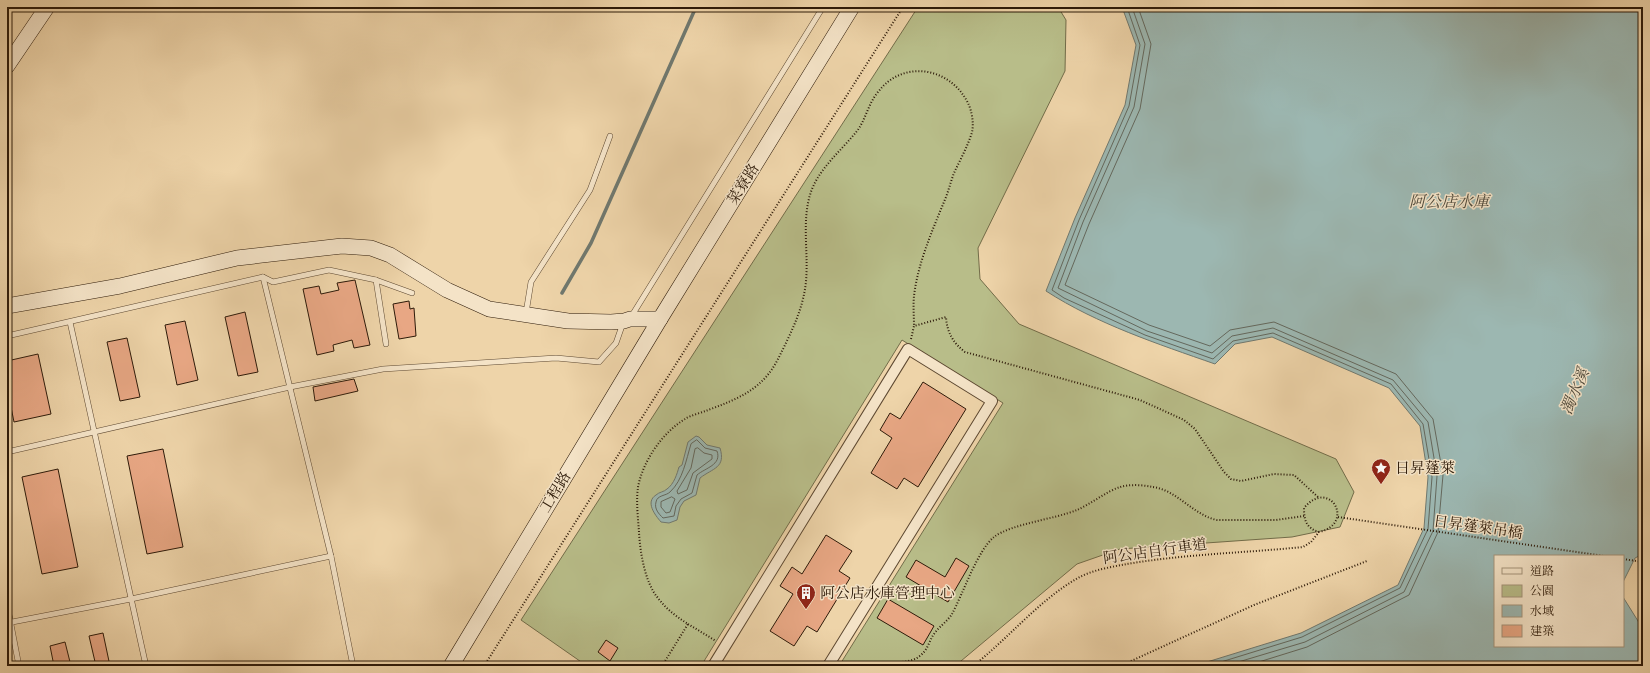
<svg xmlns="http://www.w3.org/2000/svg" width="1650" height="673" font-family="'Gentium Book Plus','Noto Serif TC',serif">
	<rect width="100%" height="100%" fill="#eed4a9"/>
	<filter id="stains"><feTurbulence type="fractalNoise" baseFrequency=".005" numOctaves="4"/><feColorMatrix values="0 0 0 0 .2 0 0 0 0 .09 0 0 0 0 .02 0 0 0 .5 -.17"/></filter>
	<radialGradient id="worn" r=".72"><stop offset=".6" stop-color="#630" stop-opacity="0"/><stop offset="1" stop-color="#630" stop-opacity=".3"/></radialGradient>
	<path fill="#b8bd89" stroke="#726c49" d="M 918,7 L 1058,7 L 1066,20 L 1065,71 L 978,248 L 980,279 L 1019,324 L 1336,459 L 1354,492 L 1340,527 L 1292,537 L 1120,549 L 1077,564 L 955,666 L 839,666 L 1003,403 L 902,340 L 701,666 L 587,666 L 521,620 Z"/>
	<g fill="#9cb7b1" stroke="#70786e">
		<path d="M 1122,7 L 1643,7 L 1643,554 L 1635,558 L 1623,582 L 1623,556 L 1495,556 L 1495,646 L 1623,646 L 1623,597 L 1643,629 L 1643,666 L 1194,666 L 1301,633 L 1398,585 L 1424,528 L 1428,477 L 1420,426 L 1389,388 L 1272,337 L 1235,344 L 1215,364 C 1158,344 1097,324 1046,291 L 1075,218 L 1125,105 L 1136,45 Z"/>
		<path d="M 696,436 L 699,437 L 707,445 L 720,448 C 726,468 713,468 700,478 L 696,495 L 684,501 L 680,507 L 677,520 L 669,523 L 661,522 C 655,515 645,502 656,495 C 659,492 664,492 667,489 C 674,484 677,474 679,467 L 682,465 L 688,442 Z"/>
	</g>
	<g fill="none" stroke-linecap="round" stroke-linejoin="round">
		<g stroke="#64685d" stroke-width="1">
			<path d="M 1127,7 L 1140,45 L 1129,106 L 1079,220 L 1052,290 L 1064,298 L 1145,335 L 1213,359 L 1233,341 L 1273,333 L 1391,384 L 1423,424 L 1432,477 L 1428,529 L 1400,588 L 1302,637 L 1208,666"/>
			<path d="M 1132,7 L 1145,44 L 1134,107 L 1083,222 L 1058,288 L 1147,331 L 1212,353 L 1232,336 L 1273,328 L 1393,380 L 1428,422 L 1437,476 L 1433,531 L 1404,592 L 1305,642 L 1225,666"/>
			<path d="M 1138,7 L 1151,44 L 1140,109 L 1089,224 L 1065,285 L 1149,325 L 1210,346 L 1230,330 L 1274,322 L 1396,374 L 1433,419 L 1443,475 L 1438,532 L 1409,595 L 1307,647 L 1246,666"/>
			<path d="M 697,440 L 705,448 L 717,451 C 722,465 705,468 697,475 L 692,493 L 681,499 L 676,506 L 674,516 L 663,518 C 659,514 654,509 656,502 C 657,495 666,496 670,492 C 683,480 686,460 691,444 Z"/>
			<path d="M 698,448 L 704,453 L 712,455 L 712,459 L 693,473 L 687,490 L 678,494 L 677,491 L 691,468 L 695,449 Z"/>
			<path d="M 672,497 L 675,499 L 670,512 L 666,513 L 661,507 L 661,502 Z"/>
		</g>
		<path stroke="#70786e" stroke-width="3.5" d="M 562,293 L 591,243 L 696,7"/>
	</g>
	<g fill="#e8a784" stroke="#2d1a09">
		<path d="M 355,280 L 370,345 L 354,348 L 352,340 L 333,345 L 334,351 L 317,355 L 303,289 L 319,286 L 321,294 L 339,290 L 337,283 Z"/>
		<path d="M 409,301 L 410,309 L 414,308 L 416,336 L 399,339 L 393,304 Z"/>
		<path d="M 245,312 L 258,372 L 238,376 L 225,317 Z"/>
		<path d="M 185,321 L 198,380 L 177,385 L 165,325 Z"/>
		<path d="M 127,338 L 140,397 L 120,401 L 107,342 Z"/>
		<path d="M 38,354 L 51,414 L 14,422 L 7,387 L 7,361 Z"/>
		<path d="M 354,379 L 358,391 L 315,401 L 313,387 Z"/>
		<path d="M 923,382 L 966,409 L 918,487 L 904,478 L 897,489 L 871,473 L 892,438 L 880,430 L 890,413 L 900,419 Z"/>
		<path d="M 163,449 L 183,547 L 147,554 L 127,456 Z"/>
		<path d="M 58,469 L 78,567 L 42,574 L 22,477 Z"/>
		<path d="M 826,535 L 852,551 L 839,571 L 850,578 L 817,632 L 807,626 L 794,646 L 770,631 L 793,594 L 780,586 L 792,567 L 802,574 Z"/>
		<path d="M 956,558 L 969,566 L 948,602 L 906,577 L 916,560 L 945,577 Z"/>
		<path d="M 888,599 L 934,626 L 923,645 L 877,618 Z"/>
		<path d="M 103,633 L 110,666 L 96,666 L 89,636 Z"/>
		<path d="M 606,640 L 618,648 L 610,661 L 598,652 Z"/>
		<path d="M 65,642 L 71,666 L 54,666 L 50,646 Z"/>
	</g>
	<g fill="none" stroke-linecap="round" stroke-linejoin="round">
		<defs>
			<g id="lane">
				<path d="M 263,277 L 273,282 L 329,270 L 376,280 L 412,293"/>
				<path d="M 376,280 L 386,344"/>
				<path d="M 526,313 L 531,282 L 590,190 L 610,136"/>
				<path d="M 631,317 L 823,7"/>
				<path d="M 70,322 L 146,666"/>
				<path d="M 7,336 L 263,277 L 331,556 L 353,666"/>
				<path d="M 7,452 L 290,387 L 383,369 L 556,358 L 599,362 L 616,343 L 623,323"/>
				<path d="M 7,604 L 19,666"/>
				<path d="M 7,623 L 131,599 L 331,556"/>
			</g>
			<path id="street" d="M 713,666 L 908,349 L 992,401 L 828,666"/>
			<g id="secondary">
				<path d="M 7,66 L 47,7"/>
				<path d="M 7,306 L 120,286 L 237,258 L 342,246 L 371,248 L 390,255 L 447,290 L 489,309 L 568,321 L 611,322 L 624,321 L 630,319 L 660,319"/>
				<path d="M 451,666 L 660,319 L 852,7"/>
			</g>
		</defs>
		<use href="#lane" stroke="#5d4831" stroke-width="6"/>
		<use href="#street" stroke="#5d4831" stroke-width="12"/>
		<use href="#secondary" stroke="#2d1a09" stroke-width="16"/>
		<g stroke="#2d1a09" stroke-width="2" stroke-dasharray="1 2" stroke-linecap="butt">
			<path d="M 911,339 L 914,326 L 946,317 C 947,332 953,343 965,352 L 1140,400 L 1184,420 L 1195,429 L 1224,472 L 1231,479 L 1241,481 L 1274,474 L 1294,475 L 1318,497"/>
			<path d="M 1338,517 L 1604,556"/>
			<path d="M 1623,559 L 1643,562"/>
			<path d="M 688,624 L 716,641"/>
			<path d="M 484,666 L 903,7"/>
			<path d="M 662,666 L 688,624 C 677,617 666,609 658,598 C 645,583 640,552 639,532 C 638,518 636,501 638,487 C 643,461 662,433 685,419 C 691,415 701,413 708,410 C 738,399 763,389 778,359 C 789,337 801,314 805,289 C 810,259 801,225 810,195 C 817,170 841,151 857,131 C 866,119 868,104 878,92 C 903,59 950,67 968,103 C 972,111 974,124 972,132 C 968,146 960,160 954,173 C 951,181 949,189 946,197 C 933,229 918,262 914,296 C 913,306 914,316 914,326"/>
			<path d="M 888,666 C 899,660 911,664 921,655 C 927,650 929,643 932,637 C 937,628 947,622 952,614 C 963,594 977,551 994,537 C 1011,524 1055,519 1077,510 C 1091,504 1107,491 1120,487 C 1130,484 1143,485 1153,487 C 1177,490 1193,515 1217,520 L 1276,520 L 1304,516"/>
			<path d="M 973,666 C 1008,639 1039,600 1078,578 C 1092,570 1111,567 1127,564 C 1185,554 1244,553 1303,547 L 1311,542 L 1319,532 C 1356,524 1330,477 1304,508 C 1304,520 1306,528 1319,532"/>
			<path d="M 1120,666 L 1254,605 L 1367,561"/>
		</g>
		<use href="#lane" stroke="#f4e3c7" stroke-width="5"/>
		<use href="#street" stroke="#f4e3c7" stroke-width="10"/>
		<use href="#secondary" stroke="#f4e3c7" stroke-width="15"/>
	</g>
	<defs>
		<symbol id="sight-pin" viewBox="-11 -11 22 30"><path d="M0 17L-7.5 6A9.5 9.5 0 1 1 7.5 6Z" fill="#8f2418" stroke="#f4e3c7"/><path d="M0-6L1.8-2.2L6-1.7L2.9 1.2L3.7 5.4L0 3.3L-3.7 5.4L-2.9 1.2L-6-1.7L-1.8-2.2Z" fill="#fff"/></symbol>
		<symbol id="building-pin" viewBox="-11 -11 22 30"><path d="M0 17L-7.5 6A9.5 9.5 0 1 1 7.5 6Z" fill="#8f2418" stroke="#f4e3c7"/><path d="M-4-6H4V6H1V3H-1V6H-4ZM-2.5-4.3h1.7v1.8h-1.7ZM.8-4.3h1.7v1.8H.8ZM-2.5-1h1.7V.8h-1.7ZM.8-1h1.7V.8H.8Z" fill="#fff"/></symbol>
	</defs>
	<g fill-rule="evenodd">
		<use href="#sight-pin" x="1370" y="457" width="22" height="30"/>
		<use href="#building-pin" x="795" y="582" width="22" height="30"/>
	</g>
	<g text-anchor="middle" stroke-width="3" stroke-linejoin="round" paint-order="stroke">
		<g font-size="15" fill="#2d1a09" stroke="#f4e3c7">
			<text transform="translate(743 184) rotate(-58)" y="5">菜寮路</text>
			<text transform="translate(555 492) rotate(-59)" y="5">工程路</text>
			<text transform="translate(1478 527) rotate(8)" y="5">日昇蓬萊吊橋</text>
			<text transform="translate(1155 551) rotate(-8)" y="5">阿公店自行車道</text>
		</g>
		<g font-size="15" fill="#2d1a09" stroke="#f4e3c7" text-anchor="start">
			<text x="1395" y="473">日昇蓬萊</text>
			<text x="820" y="598">阿公店水庫管理中心</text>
		</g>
		<g font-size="16" font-style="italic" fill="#4e493b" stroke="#f4e3c7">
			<text x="1449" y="207">阿公店水庫</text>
			<text transform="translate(1574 391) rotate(-67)" y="6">濁水溪</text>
		</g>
	</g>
	<rect width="1650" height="673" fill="none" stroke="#eed4a9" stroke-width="24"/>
	<rect x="8" y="8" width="1634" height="657" fill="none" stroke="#2d1a09" stroke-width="2"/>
	<rect x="12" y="12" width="1626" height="649" fill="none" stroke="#2d1a09"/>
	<rect x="1494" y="555" width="130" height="92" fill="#f4e3c7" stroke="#a4937b"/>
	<rect x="1502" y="568" width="20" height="6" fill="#f4e3c7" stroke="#a4937b"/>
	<text x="1530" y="575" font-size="12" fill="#2d1a09">道路</text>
	<rect x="1502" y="585" width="20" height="12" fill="#b8bd89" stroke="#a4937b"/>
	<text x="1530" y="595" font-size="12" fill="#2d1a09">公園</text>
	<rect x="1502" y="605" width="20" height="12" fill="#9cb7b1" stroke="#a4937b"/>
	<text x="1530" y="615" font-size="12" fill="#2d1a09">水域</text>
	<rect x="1502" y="625" width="20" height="12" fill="#e8a784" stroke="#a4937b"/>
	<text x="1530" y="635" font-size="12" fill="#2d1a09">建築</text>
	<rect width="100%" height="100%" filter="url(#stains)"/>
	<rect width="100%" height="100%" fill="url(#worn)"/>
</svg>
